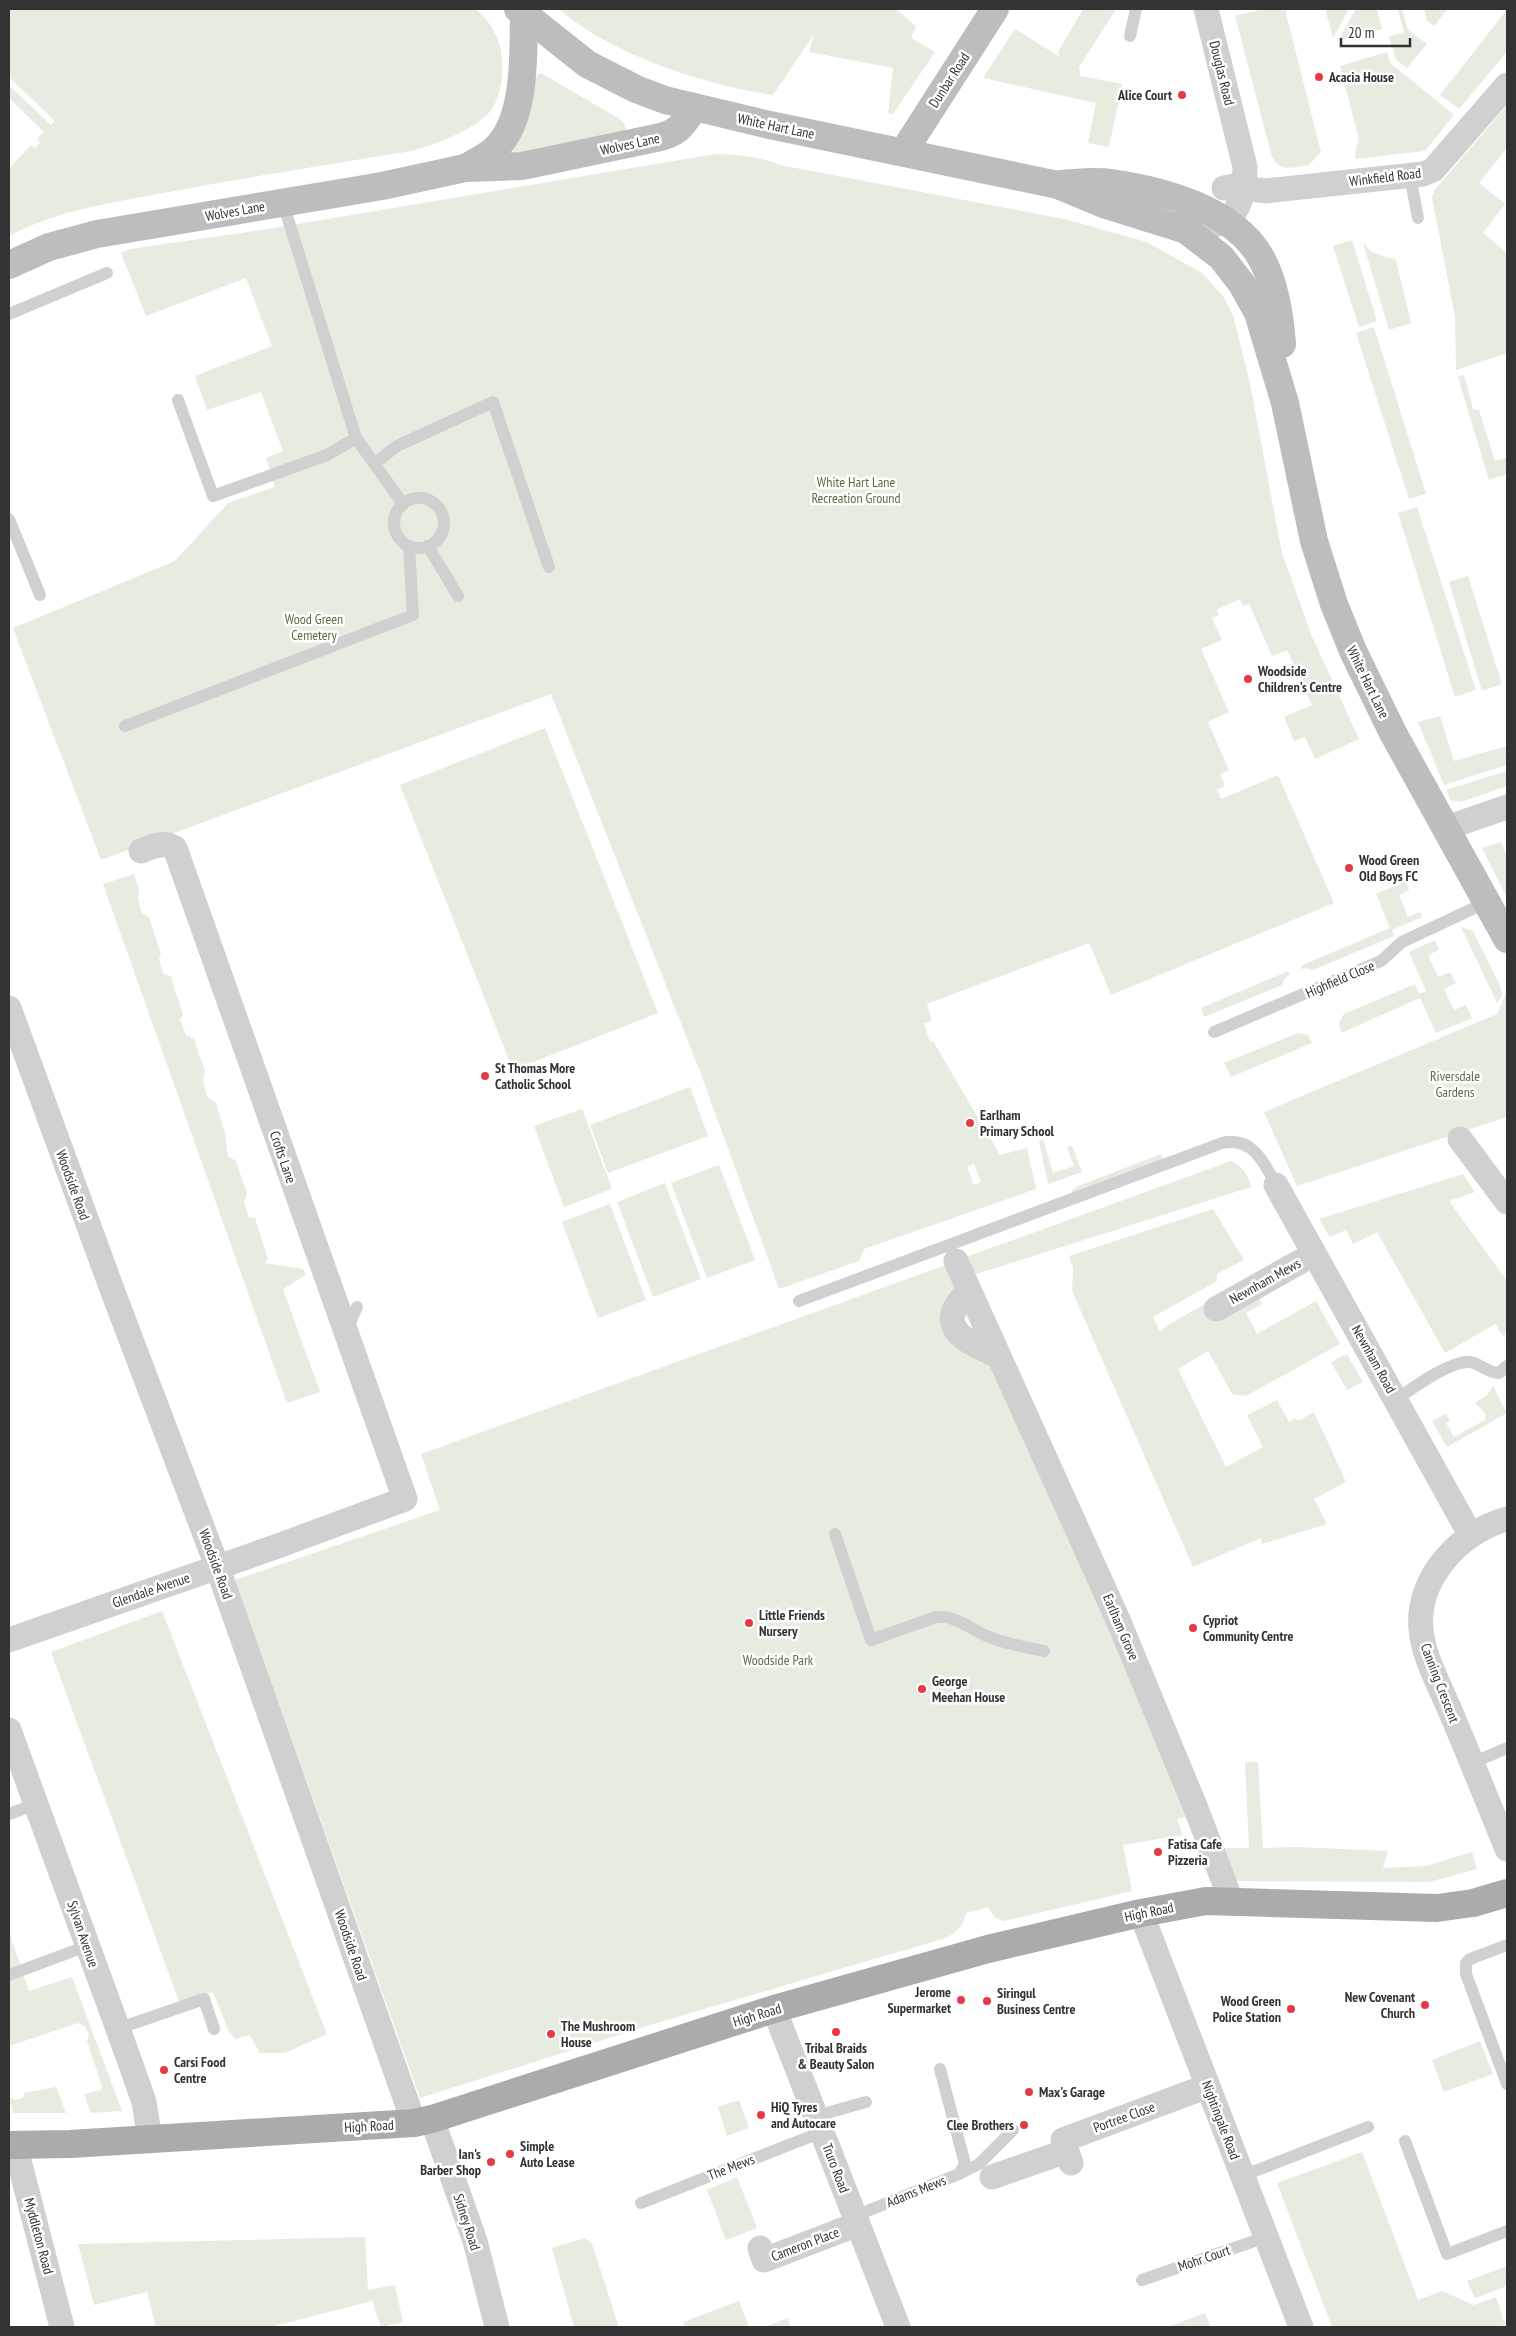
<svg xmlns="http://www.w3.org/2000/svg" width="1516" height="2336" font-family="'PT Sans Narrow',sans-serif">
	<rect width="100%" height="100%" fill="#fff"/>
	<g fill="#e6ecdf" fill-rule="evenodd">
		<path d="M 9,9 L 476,9 C 483,16 491,24 495,33 C 507,55 505,100 485,117 C 464,134 437,143 412,151 C 330,164 250,177 169,192 C 115,202 57,210 9,236 L 9,168 L 31,145 L 35,148 L 40,143 L 37,139 L 44,132 L 9,98 L 9,85 L 51,125 L 55,121 L 9,77 Z"/>
		<path d="M 559,9 L 896,9 L 916,26 L 911,38 L 935,52 L 893,114 L 888,113 L 893,68 L 809,52 L 814,34 L 773,95 C 705,85 611,55 559,9 Z"/>
		<path d="M 1083,9 L 1116,9 L 1079,67 L 1080,76 L 1122,84 L 1109,147 L 1088,143 L 1096,103 L 983,78 L 1015,29 L 1060,57 L 1058,52 Z"/>
		<path d="M 1263,9 L 1285,9 L 1321,152 L 1309,165 C 1294,167 1281,173 1272,157 L 1235,16 Z"/>
		<path d="M 1325,9 L 1349,9 L 1333,38 Z"/>
		<path d="M 1356,9 L 1377,9 L 1382,29 L 1338,41 Z"/>
		<path d="M 1398,9 L 1402,9 L 1408,30 L 1427,44 L 1407,68 L 1396,60 L 1389,37 L 1404,32 Z"/>
		<path d="M 1424,9 L 1448,9 L 1434,26 L 1427,21 Z"/>
		<path d="M 1506,11 L 1507,52 L 1459,109 L 1440,95 Z"/>
		<path d="M 1387,52 L 1390,63 L 1454,115 L 1425,151 L 1356,159 L 1355,154 L 1359,139 L 1340,66 Z"/>
		<path d="M 541,73 L 618,118 L 624,123 L 626,129 L 622,135 L 515,156 L 509,143 L 530,103 L 537,75 Z"/>
		<path d="M 1507,105 L 1507,148 L 1479,183 L 1505,204 L 1483,233 L 1507,253 L 1507,353 L 1456,370 L 1455,317 L 1432,197 L 1434,191 Z"/>
		<path d="M 715,154 C 738,155 759,156 780,165 L 1064,219 L 1147,242 L 1202,273 L 1223,296 L 1233,315 L 1250,384 L 1282,553 L 1311,634 L 1359,739 L 1315,759 L 1305,737 L 1294,741 L 1284,717 L 1312,705 L 1287,650 L 1272,656 L 1249,604 L 1243,606 L 1240,599 L 1216,610 L 1219,615 L 1212,618 L 1222,640 L 1201,649 L 1229,712 L 1208,722 L 1229,770 L 1220,774 L 1225,786 L 1217,790 L 1221,799 L 1278,775 L 1334,903 L 1111,995 L 1089,943 L 927,1004 L 932,1021 L 924,1024 L 930,1042 L 933,1041 L 1000,1155 L 1027,1148 L 1036,1189 L 864,1249 L 859,1261 L 779,1289 L 699,1069 L 551,694 L 101,860 L 13,628 L 175,561 L 228,503 L 275,487 L 266,458 L 283,451 L 261,392 L 207,410 L 195,376 L 272,346 L 246,278 L 146,316 L 121,253 L 130,249 L 274,228 ZM 974,1164 L 981,1182 L 974,1185 L 967,1167 Z"/>
		<path d="M 1352,240 L 1377,321 L 1359,327 L 1333,246 Z"/>
		<path d="M 1363,243 L 1371,252 L 1396,260 L 1411,323 L 1389,330 Z"/>
		<path d="M 1374,327 L 1426,494 L 1409,499 L 1356,333 Z"/>
		<path d="M 1464,375 L 1473,409 L 1479,410 L 1495,461 L 1507,457 L 1507,474 L 1489,480 L 1458,377 Z"/>
		<path d="M 1417,507 L 1476,690 L 1455,697 L 1398,513 Z"/>
		<path d="M 1468,576 L 1502,684 L 1482,691 L 1449,582 Z"/>
		<path d="M 1440,716 L 1454,761 L 1507,746 L 1507,765 L 1444,785 L 1418,722 Z"/>
		<path d="M 545,728 L 658,1013 L 513,1070 L 400,785 Z"/>
		<path d="M 1507,771 L 1507,786 L 1461,802 L 1450,800 L 1446,790 Z"/>
		<path d="M 1501,842 L 1507,856 L 1507,898 L 1482,848 Z"/>
		<path d="M 134,874 L 139,890 L 138,899 L 142,913 L 149,917 L 161,955 L 159,959 L 163,973 L 171,977 L 183,1015 L 180,1019 L 186,1035 L 194,1039 L 205,1071 L 203,1081 L 207,1096 L 216,1103 L 225,1133 L 228,1156 L 236,1161 L 247,1194 L 244,1202 L 249,1217 L 255,1218 L 268,1259 L 265,1263 L 303,1269 L 306,1275 L 283,1289 L 320,1392 L 287,1403 L 103,884 Z"/>
		<path d="M 1406,881 L 1409,890 L 1399,895 L 1408,917 L 1420,912 L 1422,917 L 1392,930 L 1394,936 L 1313,970 L 1307,968 L 1302,969 L 1300,966 L 1390,928 L 1376,894 Z"/>
		<path d="M 1461,927 L 1473,931 L 1500,985 L 1502,995 L 1497,1003 Z"/>
		<path d="M 1435,940 L 1439,950 L 1428,955 L 1438,977 L 1450,972 L 1456,983 L 1444,989 L 1454,1010 L 1466,1005 L 1472,1018 L 1436,1033 L 1420,998 L 1341,1033 L 1339,1022 L 1344,1014 L 1415,984 L 1419,994 L 1426,991 L 1409,952 Z"/>
		<path d="M 1288,971 L 1290,974 L 1284,979 L 1282,985 L 1204,1017 L 1201,1008 Z"/>
		<path d="M 1507,991 L 1507,1117 L 1297,1186 L 1264,1112 L 1497,1014 Z"/>
		<path d="M 1298,1033 L 1308,1035 L 1312,1043 L 1231,1077 L 1224,1063 Z"/>
		<path d="M 690,1087 L 708,1136 L 608,1173 L 590,1125 Z"/>
		<path d="M 582,1109 L 612,1189 L 564,1207 L 534,1126 Z"/>
		<path d="M 1043,1139 L 1053,1173 L 1074,1166 L 1067,1147 L 1072,1146 L 1082,1172 L 1048,1184 L 1039,1141 Z"/>
		<path d="M 1161,1154 L 1163,1159 L 1073,1194 L 1072,1190 L 1078,1186 Z"/>
		<path d="M 1231,1161 C 1243,1166 1248,1175 1251,1187 L 973,1275 L 966,1257 Z"/>
		<path d="M 719,1165 L 755,1260 L 707,1278 L 671,1183 Z"/>
		<path d="M 1463,1174 L 1475,1192 L 1449,1201 L 1507,1281 L 1507,1330 L 1504,1337 L 1495,1324 L 1445,1353 L 1377,1232 L 1353,1244 L 1346,1230 L 1330,1237 L 1319,1219 Z"/>
		<path d="M 665,1183 L 701,1279 L 653,1297 L 617,1202 Z"/>
		<path d="M 610,1204 L 646,1300 L 598,1318 L 562,1222 Z"/>
		<path d="M 1213,1209 L 1244,1260 L 1217,1274 L 1217,1281 L 1153,1317 L 1160,1332 L 1168,1325 L 1203,1305 L 1210,1317 L 1255,1292 L 1262,1304 L 1246,1313 L 1257,1334 L 1316,1301 L 1340,1344 L 1246,1396 L 1232,1394 L 1208,1351 L 1178,1369 L 1226,1467 L 1263,1447 L 1247,1415 L 1277,1400 L 1289,1422 L 1295,1418 L 1298,1421 L 1314,1412 L 1346,1482 L 1314,1499 L 1327,1524 L 1262,1544 L 1261,1538 L 1193,1567 L 1072,1291 L 1073,1268 L 1069,1256 Z"/>
		<path d="M 946,1265 L 957,1295 L 952,1300 L 988,1360 L 1105,1614 L 1191,1816 L 1177,1819 L 1183,1835 L 1123,1845 L 1132,1891 L 1004,1921 L 995,1918 L 988,1907 L 966,1913 C 963,1927 955,1935 942,1939 L 660,2022 L 420,2098 L 235,1580 L 440,1510 L 421,1454 Z"/>
		<path d="M 1347,1354 L 1363,1382 L 1347,1390 L 1331,1362 Z"/>
		<path d="M 1493,1386 L 1507,1413 L 1447,1447 L 1432,1421 L 1446,1414 L 1450,1421 L 1446,1423 L 1454,1437 L 1485,1420 L 1486,1414 L 1475,1403 L 1488,1394 Z"/>
		<path d="M 162,1611 L 327,2034 L 285,2053 L 260,2053 L 250,2035 L 235,2039 L 228,2030 L 213,1992 L 180,2004 L 51,1652 Z"/>
		<path d="M 1245,1762 L 1258,1762 L 1263,1848 L 1297,1847 L 1388,1851 L 1383,1868 L 1426,1866 L 1472,1852 L 1477,1869 L 1429,1882 L 1235,1881 L 1223,1848 L 1249,1848 Z"/>
		<path d="M 9,1932 L 29,1991 L 72,1977 L 122,2111 L 91,2113 L 84,2094 L 101,2090 L 102,2086 L 87,2041 L 89,2036 L 86,2027 L 78,2023 L 9,2046 Z"/>
		<path d="M 1480,2041 L 1493,2074 L 1444,2092 L 1432,2060 Z"/>
		<path d="M 56,2087 L 66,2113 L 13,2113 L 9,2097 L 15,2100 L 23,2098 L 24,2093 Z"/>
		<path d="M 739,2100 L 749,2128 L 727,2136 L 718,2107 Z"/>
		<path d="M 1362,2152 L 1418,2300 L 1442,2291 L 1474,2305 L 1496,2297 L 1506,2327 L 1332,2327 L 1277,2183 Z"/>
		<path d="M 737,2177 L 757,2228 L 726,2240 L 707,2190 Z"/>
		<path d="M 365,2237 L 368,2290 L 395,2285 L 403,2322 L 381,2327 L 372,2301 L 270,2327 L 156,2327 L 147,2292 L 94,2305 L 78,2244 Z"/>
		<path d="M 585,2238 L 592,2244 L 619,2327 L 574,2327 L 552,2248 Z"/>
		<path d="M 1507,2266 L 1507,2286 L 1475,2298 L 1467,2281 Z"/>
		<path d="M 739,2301 L 749,2327 L 685,2327 L 683,2322 Z"/>
		<path d="M 1205,2313 L 1211,2327 L 1168,2327 Z"/>
		<path d="M 788,2318 L 790,2327 L 765,2327 Z"/>
	</g>
	<g fill="none" stroke-linecap="round" stroke-linejoin="round">
		<g stroke="#d0d0d0" stroke-width="12">
			<path d="M 1130,36 L 1136,9"/>
			<path d="M 1410,176 L 1418,218"/>
			<path d="M 283,203 L 356,438 L 403,504"/>
			<path d="M 9,314 L 107,273"/>
			<path d="M 178,400 L 213,496 L 327,455 L 356,438"/>
			<path d="M 375,463 L 397,446 L 493,402 L 549,567"/>
			<circle cx="419" cy="523" r="25"/>
			<path d="M 9,519 L 40,595"/>
			<path d="M 428,546 L 458,596"/>
			<path d="M 125,726 L 413,615 L 409,546"/>
			<path d="M 1214,1032 L 1381,961 L 1402,942 L 1487,902"/>
			<path d="M 799,1301 L 1222,1143 C 1252,1136 1264,1162 1276,1185"/>
			<path d="M 347,1329 L 357,1307"/>
			<path d="M 1396,1399 C 1414,1388 1450,1360 1470,1362 C 1481,1364 1488,1373 1499,1373 L 1507,1366"/>
			<path d="M 835,1534 L 871,1640 L 936,1617 C 957,1615 969,1629 987,1636 C 1005,1644 1024,1647 1044,1651"/>
			<path d="M 1472,1763 L 1507,1748"/>
			<path d="M 9,1814 L 36,1804"/>
			<path d="M 1507,1945 L 1470,1959 L 1466,1963 L 1466,1974 L 1507,2084"/>
			<path d="M 9,1975 L 87,1946"/>
			<path d="M 117,2029 L 204,1999 L 214,2029"/>
			<path d="M 816,2116 L 866,2102"/>
			<path d="M 1405,2141 L 1447,2254 L 1507,2231"/>
			<path d="M 959,2174 L 979,2164 L 1013,2130"/>
			<path d="M 1242,2176 L 1368,2127"/>
			<path d="M 641,2203 L 822,2132"/>
			<path d="M 855,2216 L 959,2174 L 965,2164 L 940,2069"/>
			<path d="M 1142,2280 L 1266,2237"/>
		</g>
		<g stroke="#d0d0d0" stroke-width="25">
			<path d="M 1224,188 L 1234,186 L 1265,191 L 1423,174 L 1433,170 L 1507,85"/>
			<path d="M 1186,230 C 1232,227 1244,212 1245,167 L 1206,9"/>
			<path d="M 1446,828 L 1507,807"/>
			<path d="M 9,1008 L 113,1292 L 217,1566 L 414,2123"/>
			<path d="M 1460,1139 L 1507,1202"/>
			<path d="M 1276,1185 L 1470,1534"/>
			<path d="M 956,1261 L 1119,1622 L 1195,1806 L 1232,1903"/>
			<path d="M 969,1291 C 930,1327 967,1342 998,1356"/>
			<path d="M 1216,1309 L 1314,1254"/>
			<path d="M 1507,1519 C 1461,1531 1416,1578 1421,1629 C 1423,1656 1439,1684 1449,1708 C 1469,1755 1488,1802 1507,1849"/>
			<path d="M 9,1640 L 275,1547 L 405,1499 L 175,848 C 163,841 154,846 141,851"/>
			<path d="M 9,1730 L 130,2062 L 144,2102 L 150,2139"/>
			<path d="M 1141,1913 L 1301,2327"/>
			<path d="M 774,2009 L 898,2327"/>
			<path d="M 432,2119 L 475,2241 L 497,2327"/>
			<path d="M 15,2145 L 62,2327"/>
			<path d="M 1071,2163 L 1063,2140 L 1208,2086"/>
			<path d="M 992,2177 L 1058,2154"/>
			<path d="M 760,2248 L 764,2260 L 858,2224"/>
		</g>
		<g stroke="#bdbdbd" stroke-width="28">
			<path d="M 518,9 L 587,64 L 636,89 L 665,100 L 765,124 L 1058,185 L 1106,205 L 1186,230 L 1221,257 L 1242,284 L 1258,313 L 1285,403 L 1314,541 L 1334,604 L 1353,651 L 1393,733 L 1507,939"/>
			<path d="M 904,151 L 995,9"/>
			<path d="M 465,168 C 474,163 486,157 494,150 C 527,120 523,55 524,14"/>
			<path d="M 1061,184 C 1078,183 1094,180 1111,183 C 1162,190 1232,209 1260,256 C 1274,280 1280,316 1282,344"/>
			<path d="M 9,265 L 49,247 L 97,234 L 382,186 L 465,168 L 522,166 L 656,138 C 679,133 682,126 694,108"/>
		</g>
		<path stroke="#ababab" stroke-width="28" d="M 9,2145 L 70,2144 L 414,2123 L 432,2119 L 774,2009 L 988,1949 L 1141,1913 L 1206,1901 L 1437,1908 L 1473,1903 L 1507,1893"/>
	</g>
	<g fill="#e63946" stroke="#fff" stroke-width="2">
		<circle cx="1319" cy="77" r="5"/>
		<circle cx="1182" cy="95" r="5"/>
		<circle cx="1248" cy="679" r="5"/>
		<circle cx="1349" cy="868" r="5"/>
		<circle cx="485" cy="1076" r="5"/>
		<circle cx="970" cy="1123" r="5"/>
		<circle cx="749" cy="1623" r="5"/>
		<circle cx="1193" cy="1628" r="5"/>
		<circle cx="922" cy="1689" r="5"/>
		<circle cx="1158" cy="1852" r="5"/>
		<circle cx="961" cy="2000" r="5"/>
		<circle cx="987" cy="2001" r="5"/>
		<circle cx="1425" cy="2005" r="5"/>
		<circle cx="1291" cy="2009" r="5"/>
		<circle cx="836" cy="2032" r="5"/>
		<circle cx="551" cy="2034" r="5"/>
		<circle cx="164" cy="2070" r="5"/>
		<circle cx="1029" cy="2092" r="5"/>
		<circle cx="761" cy="2115" r="5"/>
		<circle cx="1024" cy="2125" r="5"/>
		<circle cx="510" cy="2154" r="5"/>
		<circle cx="491" cy="2162" r="5"/>
	</g>
	<g text-anchor="middle" stroke-width="5" stroke-linejoin="round" paint-order="stroke">
		<g font-size="14" fill="#333" stroke="#fff">
			<text transform="translate(1222 73) rotate(76)" y="5">Douglas Road</text>
			<text transform="translate(949 80) rotate(-57)" y="5">Dunbar Road</text>
			<text transform="translate(776 126) rotate(12)" y="5">White Hart Lane</text>
			<text transform="translate(630 144) rotate(-12)" y="5">Wolves Lane</text>
			<text transform="translate(1385 177) rotate(-7)" y="5">Winkfield Road</text>
			<text transform="translate(235 211) rotate(-10)" y="5">Wolves Lane</text>
			<text transform="translate(1368 682) rotate(64)" y="5">White Hart Lane</text>
			<text transform="translate(1340 979) rotate(-23)" y="5">Highfield Close</text>
			<text transform="translate(283 1157) rotate(71)" y="5">Crofts Lane</text>
			<text transform="translate(73 1185) rotate(70)" y="5">Woodside Road</text>
			<text transform="translate(1265 1281) rotate(-29)" y="5">Newnham Mews</text>
			<text transform="translate(1374 1359) rotate(61)" y="5">Newnham Road</text>
			<text transform="translate(216 1564) rotate(70)" y="5">Woodside Road</text>
			<text transform="translate(151 1590) rotate(-19)" y="5">Glendale Avenue</text>
			<text transform="translate(1121 1627) rotate(67)" y="5">Earlham Grove</text>
			<text transform="translate(1440 1683) rotate(69)" y="5">Canning Crescent</text>
			<text transform="translate(1149 1912) rotate(-12)" y="5">High Road</text>
			<text transform="translate(83 1934) rotate(71)" y="5">Sylvan Avenue</text>
			<text transform="translate(351 1945) rotate(71)" y="5">Woodside Road</text>
			<text transform="translate(757 2015) rotate(-17)" y="5">High Road</text>
			<text transform="translate(1124 2117) rotate(-20)" y="5">Portree Close</text>
			<text transform="translate(1221 2120) rotate(69)" y="5">Nightingale Road</text>
			<text transform="translate(369 2126) rotate(-3)" y="5">High Road</text>
			<text transform="translate(731 2167) rotate(-21)" y="5">The Mews</text>
			<text transform="translate(836 2168) rotate(69)" y="5">Truro Road</text>
			<text transform="translate(916 2191) rotate(-22)" y="5">Adams Mews</text>
			<text transform="translate(467 2222) rotate(72)" y="5">Sidney Road</text>
			<text transform="translate(39 2236) rotate(75)" y="5">Myddleton Road</text>
			<text transform="translate(805 2244) rotate(-21)" y="5">Cameron Place</text>
			<text transform="translate(1204 2258) rotate(-19)" y="5">Mohr Court</text>
		</g>
		<g font-size="14" font-weight="bold" fill="#333" stroke="#fff" text-anchor="start">
			<text x="1329" y="82">Acacia House</text>
			<text x="1172" y="100" text-anchor="end">Alice Court</text>
			<text x="1258" y="676">Woodside<tspan x="1258" dy="16">Children's Centre</tspan></text>
			<text x="1359" y="865">Wood Green<tspan x="1359" dy="16">Old Boys FC</tspan></text>
			<text x="495" y="1073">St Thomas More<tspan x="495" dy="16">Catholic School</tspan></text>
			<text x="980" y="1120">Earlham<tspan x="980" dy="16">Primary School</tspan></text>
			<text x="759" y="1620">Little Friends<tspan x="759" dy="16">Nursery</tspan></text>
			<text x="1203" y="1625">Cypriot<tspan x="1203" dy="16">Community Centre</tspan></text>
			<text x="932" y="1686">George<tspan x="932" dy="16">Meehan House</tspan></text>
			<text x="1168" y="1849">Fatisa Cafe<tspan x="1168" dy="16">Pizzeria</tspan></text>
			<text x="951" y="1997" text-anchor="end">Jerome<tspan x="951" dy="16">Supermarket</tspan></text>
			<text x="997" y="1998">Siringul<tspan x="997" dy="16">Business Centre</tspan></text>
			<text x="1415" y="2002" text-anchor="end">New Covenant<tspan x="1415" dy="16">Church</tspan></text>
			<text x="1281" y="2006" text-anchor="end">Wood Green<tspan x="1281" dy="16">Police Station</tspan></text>
			<text x="561" y="2031">The Mushroom<tspan x="561" dy="16">House</tspan></text>
			<text x="836" y="2053" text-anchor="middle">Tribal Braids<tspan x="836" dy="16">&amp; Beauty Salon</tspan></text>
			<text x="174" y="2067">Carsi Food<tspan x="174" dy="16">Centre</tspan></text>
			<text x="1039" y="2097">Max's Garage</text>
			<text x="771" y="2112">HiQ Tyres<tspan x="771" dy="16">and Autocare</tspan></text>
			<text x="1014" y="2130" text-anchor="end">Clee Brothers</text>
			<text x="520" y="2151">Simple<tspan x="520" dy="16">Auto Lease</tspan></text>
			<text x="481" y="2159" text-anchor="end">Ian's<tspan x="481" dy="16">Barber Shop</tspan></text>
		</g>
		<g font-size="14" fill="#56703f" stroke="#fff">
			<text x="856" y="487">White Hart Lane<tspan x="856" dy="16">Recreation Ground</tspan></text>
			<text x="314" y="624">Wood Green<tspan x="314" dy="16">Cemetery</tspan></text>
			<text x="1455" y="1081">Riversdale<tspan x="1455" dy="16">Gardens</tspan></text>
			<text x="778" y="1665">Woodside Park</text>
		</g>
	</g>
	<rect width="1516" height="2336" fill="none" stroke="#333333" stroke-width="20"/>
	<path d="M1341 38v8h69v-8" fill="none" stroke="#333333" stroke-width="2.5"/>
	<text x="1348" y="38" font-size="15" fill="#333333" stroke="#ffffff" stroke-width="4" paint-order="stroke">20 m</text>
</svg>
